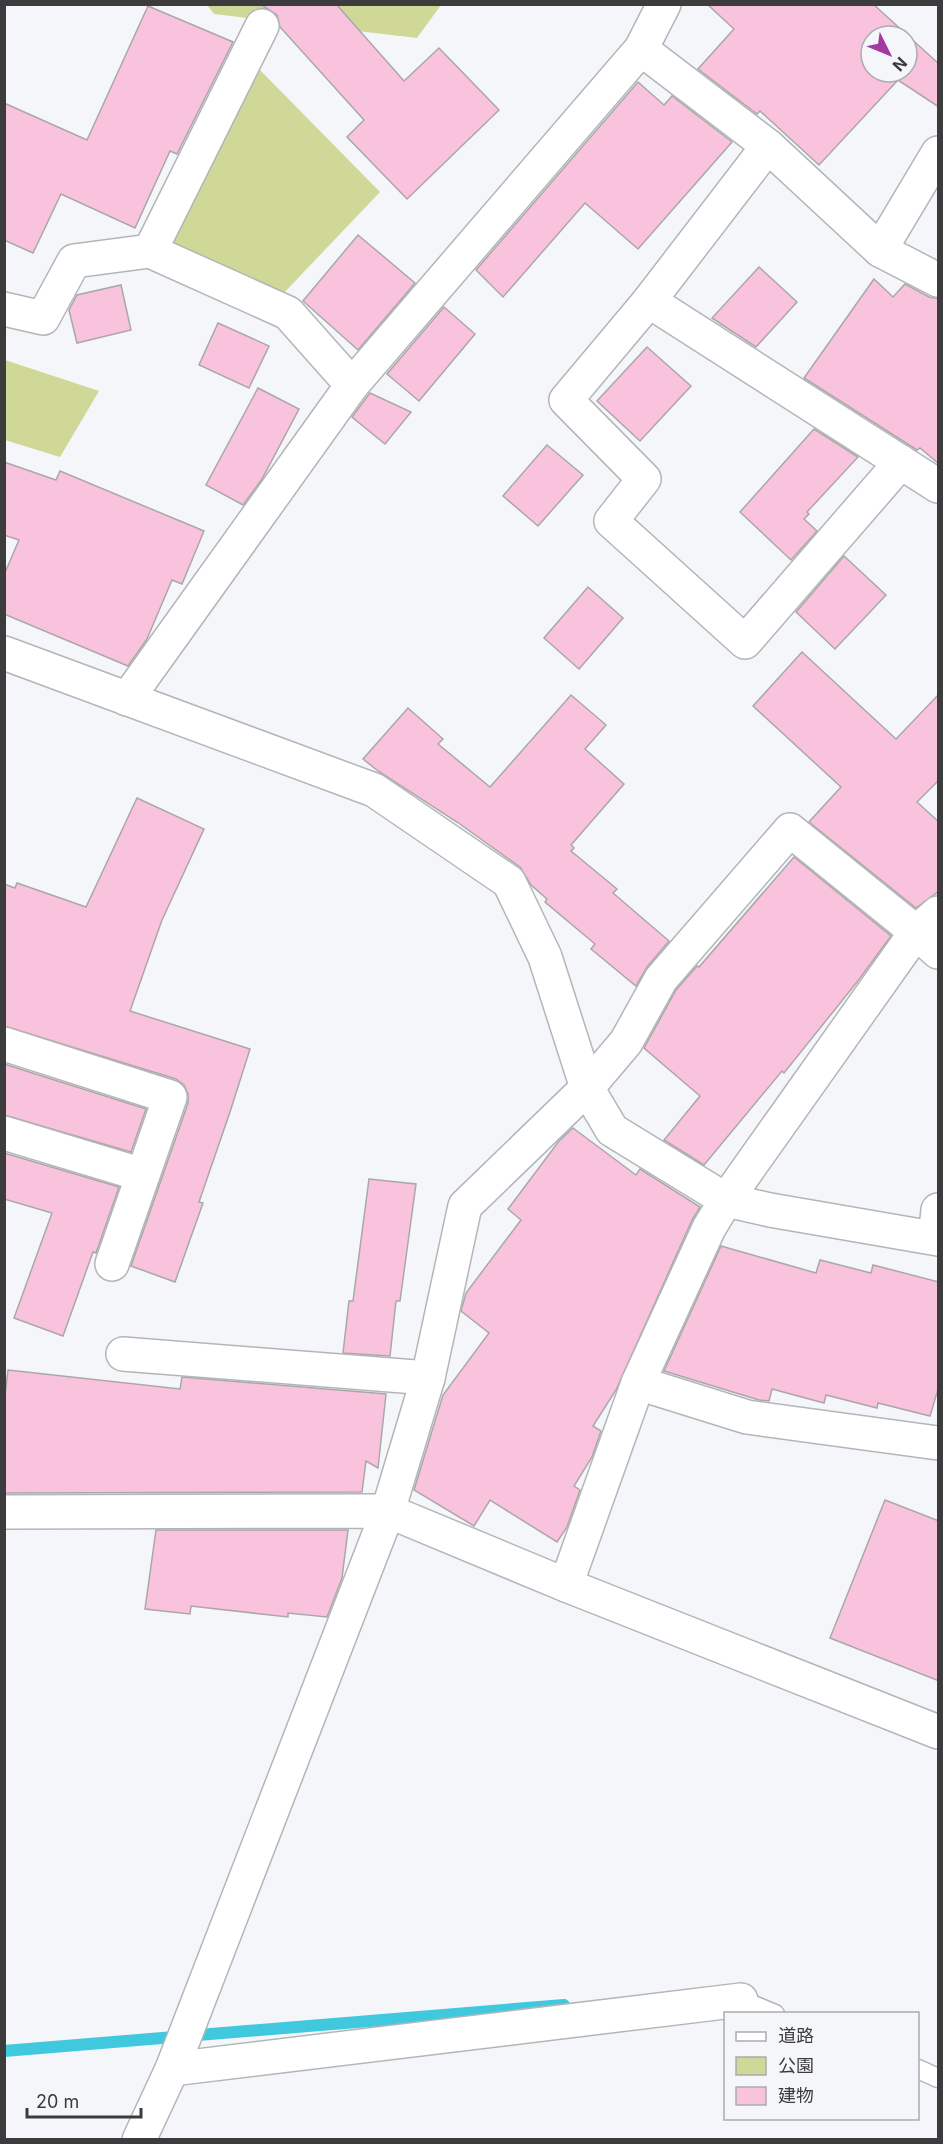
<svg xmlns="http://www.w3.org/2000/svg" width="943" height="2144" font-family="Inter,'Noto Sans JP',sans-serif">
	<rect width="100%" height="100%" fill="#f4f6f9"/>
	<g fill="#cfd897">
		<path d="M 207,5 L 441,5 L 417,38 L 214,14 Z"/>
		<path d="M 258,68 L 380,192 L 279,298 L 166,242 Z"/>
		<path d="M 5,360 L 99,391 L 60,457 L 5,440 Z"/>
	</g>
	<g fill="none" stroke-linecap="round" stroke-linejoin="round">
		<path stroke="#40c8de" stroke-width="12" d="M 4,2051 L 564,2005"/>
	</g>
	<g fill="#fac3dd" stroke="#aba7a9" stroke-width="1.5" fill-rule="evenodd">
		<path d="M 260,4 L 336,4 L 404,81 L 439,48 L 499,110 L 407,199 L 347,137 L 364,120 L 280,27 L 277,15 Z"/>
		<path d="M 707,4 L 873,4 L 939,64 L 939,107 L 898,80 L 819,165 L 760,111 L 757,114 L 698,69 L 734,29 ZM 871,36 L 907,36 L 907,72 L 871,72 Z"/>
		<path d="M 148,6 L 233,42 L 177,154 L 170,151 L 135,228 L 61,194 L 33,253 L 4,240 L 4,103 L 87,140 Z"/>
		<path d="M 638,82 L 664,105 L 672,96 L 732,142 L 638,249 L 585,203 L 503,297 L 476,270 Z"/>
		<path d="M 358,235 L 415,283 L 358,350 L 303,301 Z"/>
		<path d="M 759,267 L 797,302 L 756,347 L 712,318 Z"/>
		<path d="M 874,279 L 893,297 L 905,284 L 929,297 L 939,299 L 939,464 L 920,448 L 917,450 L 804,378 Z"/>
		<path d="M 121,285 L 131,330 L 77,343 L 69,310 L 77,295 Z"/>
		<path d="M 444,307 L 475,334 L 419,401 L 387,374 Z"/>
		<path d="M 218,323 L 269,346 L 249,388 L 199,365 Z"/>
		<path d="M 647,347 L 691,386 L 640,441 L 597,401 Z"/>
		<path d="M 258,388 L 299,409 L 262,479 L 243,505 L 206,485 Z"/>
		<path d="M 370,393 L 411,412 L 385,444 L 352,417 Z"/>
		<path d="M 814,429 L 858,457 L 807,512 L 809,514 L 804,519 L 817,531 L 791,560 L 740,512 Z"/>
		<path d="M 547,445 L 583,475 L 538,526 L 503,496 Z"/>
		<path d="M 4,462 L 56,480 L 60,471 L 204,531 L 182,584 L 172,580 L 147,639 L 128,666 L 4,614 L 4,575 L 19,540 L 4,535 Z"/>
		<path d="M 844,556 L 886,595 L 835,649 L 796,612 Z"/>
		<path d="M 588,587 L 623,618 L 579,669 L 544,638 Z"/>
		<path d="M 802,652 L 896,739 L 939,694 L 939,780 L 917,802 L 939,822 L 939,891 L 916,908 L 809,822 L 841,787 L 753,706 Z"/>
		<path d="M 571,695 L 606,725 L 585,749 L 624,784 L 571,845 L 574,848 L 571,851 L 617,889 L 613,893 L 669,941 L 647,967 L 636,986 L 591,949 L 595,944 L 545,902 L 547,899 L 531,885 L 520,867 L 457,822 L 378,771 L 363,759 L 408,708 L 443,739 L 438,744 L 490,787 Z"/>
		<path d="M 137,798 L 204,829 L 162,920 L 130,1011 L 250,1049 L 230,1112 L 199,1202 L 203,1203 L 175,1282 L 131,1266 L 188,1103 L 188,1094 L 184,1085 L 176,1079 L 4,1026 L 4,884 L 15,888 L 17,883 L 86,907 Z"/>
		<path d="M 794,857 L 891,936 L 857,982 L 784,1073 L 782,1071 L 704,1165 L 664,1140 L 700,1096 L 644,1048 L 676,990 L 697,966 L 699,967 Z"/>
		<path d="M 4,1064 L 146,1109 L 131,1152 L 4,1115 Z"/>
		<path d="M 573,1128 L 636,1175 L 640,1169 L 700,1207 L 692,1220 L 616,1390 L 593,1426 L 601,1431 L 592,1457 L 574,1486 L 580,1490 L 567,1527 L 557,1542 L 490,1500 L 474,1526 L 414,1490 L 443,1395 L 489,1333 L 461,1311 L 466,1293 L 521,1220 L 508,1209 L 559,1141 Z"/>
		<path d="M 4,1153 L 119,1187 L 96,1253 L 93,1252 L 63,1336 L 14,1318 L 52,1213 L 4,1199 Z"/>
		<path d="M 369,1179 L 416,1184 L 400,1301 L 396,1301 L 390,1356 L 343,1353 L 349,1301 L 353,1301 Z"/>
		<path d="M 721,1246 L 816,1273 L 820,1260 L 871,1273 L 873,1265 L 939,1282 L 939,1386 L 930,1416 L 878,1403 L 877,1408 L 826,1395 L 824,1403 L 772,1389 L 769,1401 L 759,1400 L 664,1371 Z"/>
		<path d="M 8,1370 L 180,1389 L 182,1377 L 386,1394 L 378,1468 L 366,1461 L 362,1492 L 4,1493 L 4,1405 Z"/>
		<path d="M 885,1500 L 939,1521 L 939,1681 L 830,1638 Z"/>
		<path d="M 156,1530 L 348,1530 L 342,1578 L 327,1617 L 288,1613 L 288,1617 L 191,1606 L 190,1614 L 145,1609 Z"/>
	</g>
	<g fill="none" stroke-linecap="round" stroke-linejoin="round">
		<defs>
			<g id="lane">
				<path d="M 741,2000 L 775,2014"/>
				<path d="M 918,2069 L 938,2078"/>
			</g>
			<g id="street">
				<path d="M 641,49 L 768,146 L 880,250 L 938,280"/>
				<path d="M 768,146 L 649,301 L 566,400 L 644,479 L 611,521 L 745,642 L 901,462"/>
				<path d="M 880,250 L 938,153"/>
				<path d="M 150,251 L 288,313 L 352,385"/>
				<path d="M 649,301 L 938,486"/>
				<path d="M 4,309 L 43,318 L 74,261 L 150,251 L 262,26"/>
				<path d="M 4,653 L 374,790 L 509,882 L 545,957 L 587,1088 L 612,1130 L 726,1200 L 770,1210 L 938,1239"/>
				<path d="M 127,699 L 352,385 L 641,49 L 664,4"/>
				<path d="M 4,1044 L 170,1097 L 112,1264"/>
				<path d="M 4,1133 L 143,1175"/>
				<path d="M 935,1238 L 938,1210"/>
				<path d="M 123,1354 L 428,1378"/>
				<path d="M 638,1383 L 747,1417 L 938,1443"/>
				<path d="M 4,1512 L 388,1511 L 566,1585 L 938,1732"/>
				<path d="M 566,1585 L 638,1383 L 709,1228 L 726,1200 L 916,932 L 938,913"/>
				<path d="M 172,2069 L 741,2000"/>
				<path d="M 139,2140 L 172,2069 L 388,1511 L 428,1378 L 465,1206 L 587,1088 L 626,1042 L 661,979 L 790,830 L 916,932 L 938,952"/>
			</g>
		</defs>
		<use href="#lane" stroke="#b3b6b8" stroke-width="21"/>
		<use href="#street" stroke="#b3b6b8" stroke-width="36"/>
		<use href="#lane" stroke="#fff" stroke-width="18"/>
		<use href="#street" stroke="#fff" stroke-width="33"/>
	</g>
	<rect width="943" height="2144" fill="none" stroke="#3c3c3d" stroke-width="12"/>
	<rect x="724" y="2012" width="195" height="108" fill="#f4f6f9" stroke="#aaacae" stroke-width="1.5"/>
	<rect x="736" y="2032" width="30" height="9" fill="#ffffff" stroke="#aaacae" stroke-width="1.5"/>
	<text x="778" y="2042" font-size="18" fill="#3c3c3d">道路</text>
	<rect x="736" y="2057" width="30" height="18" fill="#cfd897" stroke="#aaacae" stroke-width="1.5"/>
	<text x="778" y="2072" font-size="18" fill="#3c3c3d">公園</text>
	<rect x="736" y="2087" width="30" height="18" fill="#fac3dd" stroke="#aaacae" stroke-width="1.5"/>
	<text x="778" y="2102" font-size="18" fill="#3c3c3d">建物</text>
	<g transform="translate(889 54) rotate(133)"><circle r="28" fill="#f4f6f9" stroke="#aaacae" stroke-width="1.5"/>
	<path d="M0-4.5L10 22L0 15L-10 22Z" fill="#a13b9f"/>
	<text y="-9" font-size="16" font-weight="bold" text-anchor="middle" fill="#3c3c3d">N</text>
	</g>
	<path d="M27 2108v9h114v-9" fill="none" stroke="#3c3c3d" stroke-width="3"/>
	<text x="36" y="2108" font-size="18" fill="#3c3c3d" stroke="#f4f6f9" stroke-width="4.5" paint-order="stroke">20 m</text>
</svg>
